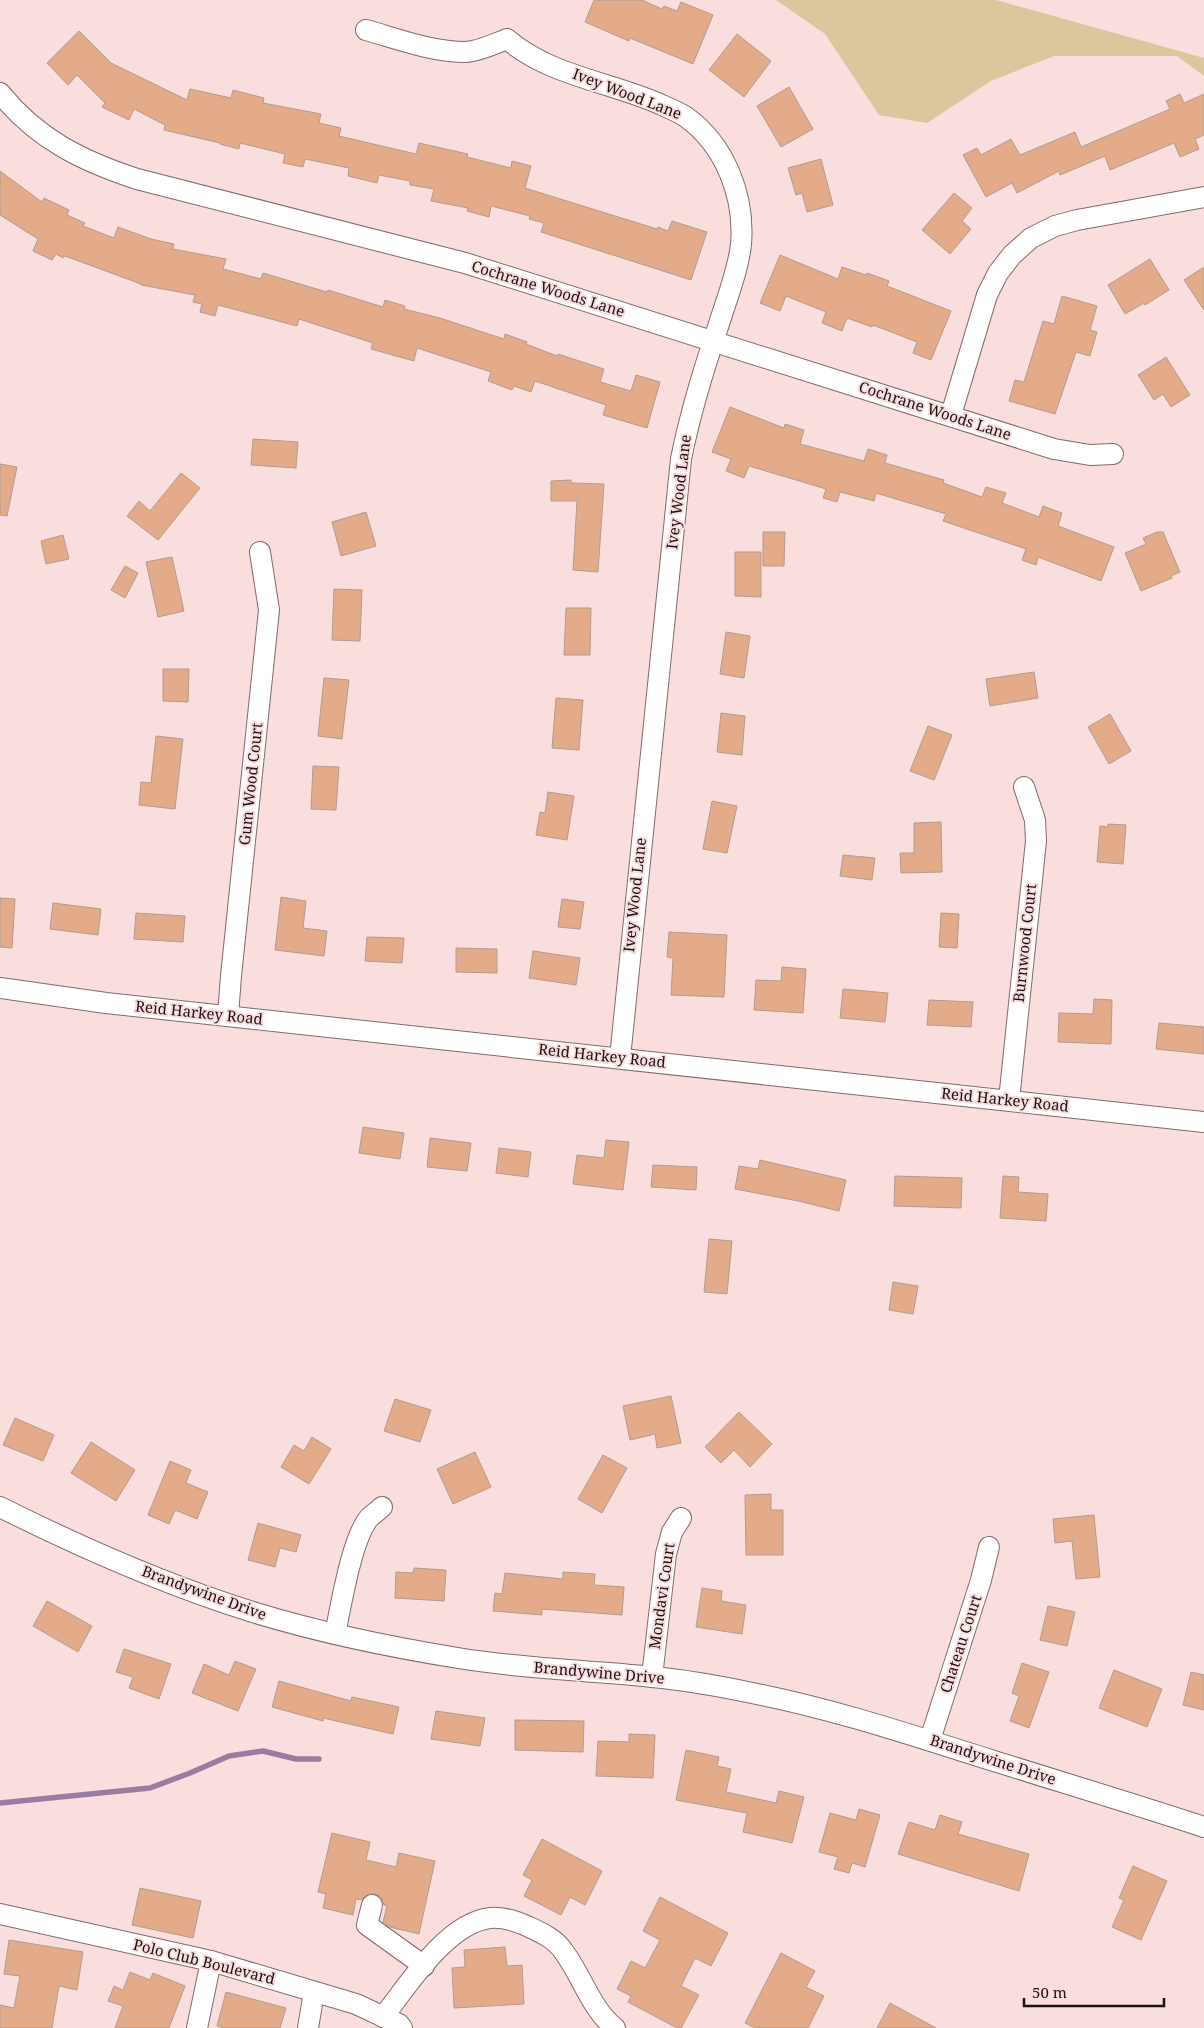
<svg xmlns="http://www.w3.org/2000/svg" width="1204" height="2028" font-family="'Noto Serif',serif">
	<rect width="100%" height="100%" fill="#fadede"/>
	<path fill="#dcc69e" d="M 776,0 L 996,0 L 1204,58 L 1204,76 L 1177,56 L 1054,56 L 991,81 L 927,123 L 879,115 L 825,34 Z"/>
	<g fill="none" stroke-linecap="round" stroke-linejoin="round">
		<path stroke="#997da0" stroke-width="5.5" d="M 0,1803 L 150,1788 L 190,1773 L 229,1756 L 263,1751 L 296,1759 L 319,1759"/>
	</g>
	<g fill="#e4ab8a" stroke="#b19c90">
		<path d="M 594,0 L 642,0 L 662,9 L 664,6 L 677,11 L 681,2 L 713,15 L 693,64 L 630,38 L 629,41 L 585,22 Z"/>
		<path d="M 79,31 L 111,63 L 187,100 L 190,89 L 231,98 L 233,90 L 264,98 L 263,103 L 321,114 L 319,123 L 341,128 L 339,136 L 416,154 L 419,143 L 468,154 L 467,157 L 511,168 L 512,161 L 531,166 L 525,188 L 657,229 L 658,227 L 668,231 L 672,221 L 707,232 L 691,280 L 541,232 L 544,223 L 529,219 L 530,216 L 491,206 L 489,217 L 467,211 L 468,208 L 431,201 L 434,189 L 410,185 L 410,181 L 379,175 L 377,183 L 348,176 L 349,168 L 305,159 L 303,167 L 283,163 L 285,154 L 240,143 L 239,149 L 220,144 L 220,143 L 164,130 L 165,125 L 134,109 L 129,120 L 102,107 L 105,103 L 77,75 L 68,85 L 47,63 Z"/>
		<path d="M 737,34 L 771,61 L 744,97 L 709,70 Z"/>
		<path d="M 789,87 L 813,129 L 781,147 L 757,106 Z"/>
		<path d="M 1180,94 L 1184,103 L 1204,94 L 1204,135 L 1195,139 L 1199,149 L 1180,157 L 1174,143 L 1110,170 L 1105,156 L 1060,175 L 1059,171 L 1017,193 L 1012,183 L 986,197 L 963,155 L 977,148 L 981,155 L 1011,139 L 1020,155 L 1075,132 L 1081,147 L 1170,109 L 1166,101 Z"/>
		<path d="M 821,159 L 833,205 L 807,212 L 802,193 L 796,195 L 788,168 Z"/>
		<path d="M 0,171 L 42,202 L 44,198 L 69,210 L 67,215 L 85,223 L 83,226 L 114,238 L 118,227 L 151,239 L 174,244 L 173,249 L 226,259 L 223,269 L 261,279 L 263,273 L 327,292 L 328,290 L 383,307 L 385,300 L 405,306 L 404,309 L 440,318 L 504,339 L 505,334 L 527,342 L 526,344 L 557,356 L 558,354 L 604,369 L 600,382 L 631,391 L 636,375 L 660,382 L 647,428 L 603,415 L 606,405 L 535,381 L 531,392 L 514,386 L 512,390 L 488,381 L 491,372 L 417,348 L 414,361 L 371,349 L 373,343 L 299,319 L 297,326 L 218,305 L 215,316 L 200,312 L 202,304 L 193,302 L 195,295 L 141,285 L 141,284 L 65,256 L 63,258 L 56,254 L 52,260 L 33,251 L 38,239 L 0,215 Z"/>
		<path d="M 954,193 L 972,208 L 962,221 L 971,229 L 950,254 L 922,230 Z"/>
		<path d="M 780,255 L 838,279 L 842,267 L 866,275 L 867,273 L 889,281 L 887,286 L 951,311 L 931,360 L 913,353 L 917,342 L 873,325 L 872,327 L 847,318 L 842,331 L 822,323 L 826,312 L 786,296 L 780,311 L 760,303 Z"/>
		<path d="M 1150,259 L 1169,290 L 1145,305 L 1144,303 L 1125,314 L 1108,285 Z"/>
		<path d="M 1204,267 L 1204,310 L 1184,280 Z"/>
		<path d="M 1062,296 L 1097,306 L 1090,330 L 1097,332 L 1090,356 L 1076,352 L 1055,414 L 1009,401 L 1015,380 L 1024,382 L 1043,321 L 1054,324 Z"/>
		<path d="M 1166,357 L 1190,395 L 1171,407 L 1163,394 L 1154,400 L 1138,375 Z"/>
		<path d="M 730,407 L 784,428 L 785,424 L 804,430 L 800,444 L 864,461 L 868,449 L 887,455 L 885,463 L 944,480 L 943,483 L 982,497 L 986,487 L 1006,493 L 1002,503 L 1039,517 L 1043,506 L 1062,513 L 1058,526 L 1114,547 L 1101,581 L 1038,557 L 1036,565 L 1022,560 L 1026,549 L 943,521 L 946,514 L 876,493 L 874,501 L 840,492 L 837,502 L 823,498 L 826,489 L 749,466 L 744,478 L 726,471 L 731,459 L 712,452 Z"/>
		<path d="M 253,439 L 298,442 L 296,468 L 251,465 Z"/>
		<path d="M 0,464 L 17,467 L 7,516 L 0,515 Z"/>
		<path d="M 181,473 L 200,488 L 158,540 L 127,516 L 139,501 L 150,511 Z"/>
		<path d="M 571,480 L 571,483 L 604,484 L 598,572 L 573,570 L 577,501 L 551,501 L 551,481 Z"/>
		<path d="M 366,512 L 376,546 L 341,556 L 332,522 Z"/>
		<path d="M 763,532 L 785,532 L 784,566 L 763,566 Z"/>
		<path d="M 1157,532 L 1163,532 L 1180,572 L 1171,576 L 1172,578 L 1141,591 L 1125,553 L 1146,544 L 1143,538 Z"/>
		<path d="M 63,535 L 69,559 L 46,564 L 41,541 Z"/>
		<path d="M 735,552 L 761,552 L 761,597 L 735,596 Z"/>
		<path d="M 172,557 L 184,611 L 158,617 L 146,562 Z"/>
		<path d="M 125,566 L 138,573 L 125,598 L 111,590 Z"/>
		<path d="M 334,589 L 362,590 L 360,641 L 332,640 Z"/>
		<path d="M 566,608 L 591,608 L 590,655 L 564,655 Z"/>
		<path d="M 726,632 L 750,636 L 744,678 L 720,674 Z"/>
		<path d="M 163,669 L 189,669 L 188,702 L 163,701 Z"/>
		<path d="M 1034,672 L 1038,698 L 990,706 L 986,679 Z"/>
		<path d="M 324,678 L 349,680 L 342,739 L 318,736 Z"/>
		<path d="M 556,698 L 583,700 L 579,750 L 552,748 Z"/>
		<path d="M 721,713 L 745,716 L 742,755 L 717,752 Z"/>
		<path d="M 1110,714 L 1131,751 L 1109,764 L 1088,727 Z"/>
		<path d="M 928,726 L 952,735 L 934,780 L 910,771 Z"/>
		<path d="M 156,736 L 183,739 L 175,809 L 139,805 L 141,782 L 151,783 Z"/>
		<path d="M 313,766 L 339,767 L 336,810 L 311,809 Z"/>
		<path d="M 548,792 L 574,796 L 567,840 L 536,835 L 540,812 L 545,813 Z"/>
		<path d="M 712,801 L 737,806 L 727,853 L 703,849 Z"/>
		<path d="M 941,822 L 942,872 L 901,873 L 900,853 L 914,853 L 914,823 Z"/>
		<path d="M 1108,824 L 1126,825 L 1123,864 L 1097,862 L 1100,826 L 1108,827 Z"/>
		<path d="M 843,855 L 875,858 L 872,880 L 840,876 Z"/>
		<path d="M 281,897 L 306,901 L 303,928 L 327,931 L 324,956 L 275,950 Z"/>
		<path d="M 0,898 L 15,899 L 12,948 L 0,947 Z"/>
		<path d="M 562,899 L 584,902 L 580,929 L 558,927 Z"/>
		<path d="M 53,903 L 101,909 L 98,935 L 50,929 Z"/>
		<path d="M 136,913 L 185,916 L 183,942 L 134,939 Z"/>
		<path d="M 941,913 L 959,914 L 957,948 L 939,947 Z"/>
		<path d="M 669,932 L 727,935 L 724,997 L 671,995 L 673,958 L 667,957 Z"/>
		<path d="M 367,937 L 404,938 L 402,963 L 365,961 Z"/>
		<path d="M 456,948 L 497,949 L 497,973 L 456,972 Z"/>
		<path d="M 533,951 L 580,958 L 576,985 L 529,978 Z"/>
		<path d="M 782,967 L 806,969 L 803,1013 L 754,1010 L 756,980 L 781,981 Z"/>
		<path d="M 843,989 L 888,993 L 885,1022 L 840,1018 Z"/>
		<path d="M 1094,999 L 1112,1000 L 1111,1044 L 1058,1042 L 1059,1013 L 1093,1014 Z"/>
		<path d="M 929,1000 L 973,1002 L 971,1027 L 927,1025 Z"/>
		<path d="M 1159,1023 L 1204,1027 L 1204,1054 L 1156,1049 Z"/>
		<path d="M 363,1127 L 404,1133 L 400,1159 L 359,1153 Z"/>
		<path d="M 430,1138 L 471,1143 L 467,1171 L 427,1167 Z"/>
		<path d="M 606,1140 L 629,1142 L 623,1190 L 573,1184 L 577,1155 L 604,1158 Z"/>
		<path d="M 499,1148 L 531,1152 L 528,1177 L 496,1173 Z"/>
		<path d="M 760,1160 L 846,1180 L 839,1211 L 798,1201 L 735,1189 L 739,1166 L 758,1169 Z"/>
		<path d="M 653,1165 L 697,1167 L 696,1190 L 651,1187 Z"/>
		<path d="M 895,1176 L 962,1178 L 961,1208 L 894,1206 Z"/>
		<path d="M 1003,1176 L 1019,1177 L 1018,1192 L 1048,1194 L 1046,1221 L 1000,1218 Z"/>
		<path d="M 709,1239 L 732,1241 L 727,1294 L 704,1292 Z"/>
		<path d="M 893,1282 L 918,1286 L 913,1314 L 889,1310 Z"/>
		<path d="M 671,1396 L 681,1443 L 657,1448 L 655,1434 L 630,1440 L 623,1406 Z"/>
		<path d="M 395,1399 L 431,1410 L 420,1442 L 384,1431 Z"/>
		<path d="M 739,1412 L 772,1444 L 750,1467 L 734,1450 L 721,1463 L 705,1447 Z"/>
		<path d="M 15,1418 L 54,1435 L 43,1461 L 3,1445 Z"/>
		<path d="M 312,1437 L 331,1449 L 309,1484 L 281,1467 L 294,1445 L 304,1451 Z"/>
		<path d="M 91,1442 L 135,1470 L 116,1501 L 71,1473 Z"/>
		<path d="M 475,1452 L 491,1487 L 453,1504 L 437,1469 Z"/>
		<path d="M 603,1455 L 627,1468 L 602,1513 L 578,1499 Z"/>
		<path d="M 170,1461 L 191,1470 L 186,1483 L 208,1492 L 197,1519 L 175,1510 L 169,1524 L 148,1515 Z"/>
		<path d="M 771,1494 L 771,1510 L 783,1510 L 783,1555 L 746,1555 L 745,1495 Z"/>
		<path d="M 1094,1515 L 1100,1577 L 1076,1579 L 1072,1541 L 1055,1543 L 1053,1519 Z"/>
		<path d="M 258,1523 L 301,1535 L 296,1552 L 280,1548 L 275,1567 L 248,1560 Z"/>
		<path d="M 414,1568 L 446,1570 L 444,1601 L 395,1598 L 396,1572 L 413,1573 Z"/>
		<path d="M 563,1572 L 595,1574 L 594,1585 L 624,1587 L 622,1615 L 542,1609 L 542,1615 L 493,1611 L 495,1593 L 502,1594 L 505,1573 L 563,1579 Z"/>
		<path d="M 702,1588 L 722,1591 L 721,1601 L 746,1605 L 742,1634 L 696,1627 Z"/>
		<path d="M 47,1601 L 92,1626 L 78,1652 L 33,1626 Z"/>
		<path d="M 1048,1606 L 1075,1612 L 1067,1646 L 1040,1640 Z"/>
		<path d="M 124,1649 L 171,1664 L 159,1699 L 129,1688 L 133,1677 L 116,1672 Z"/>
		<path d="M 235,1661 L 256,1669 L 238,1711 L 192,1693 L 204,1664 L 229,1675 Z"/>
		<path d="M 1022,1663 L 1049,1672 L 1029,1728 L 1010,1721 L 1019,1696 L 1012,1693 Z"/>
		<path d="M 1114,1670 L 1162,1689 L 1147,1727 L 1099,1708 Z"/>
		<path d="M 1191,1672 L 1204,1675 L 1204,1710 L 1183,1705 Z"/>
		<path d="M 279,1681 L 351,1701 L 352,1697 L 399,1707 L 393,1734 L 323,1718 L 323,1721 L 272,1707 Z"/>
		<path d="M 436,1711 L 485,1718 L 480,1746 L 431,1739 Z"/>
		<path d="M 515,1720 L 584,1721 L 583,1752 L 515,1750 Z"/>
		<path d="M 629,1734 L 655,1735 L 653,1778 L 596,1776 L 598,1741 L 629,1742 Z"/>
		<path d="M 686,1750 L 719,1757 L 717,1766 L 731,1769 L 726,1792 L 776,1803 L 779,1791 L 804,1797 L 792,1843 L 743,1832 L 747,1813 L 676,1800 Z"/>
		<path d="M 859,1809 L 880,1815 L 865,1867 L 852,1863 L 849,1873 L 834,1869 L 838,1857 L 819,1852 L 830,1813 L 856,1820 Z"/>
		<path d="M 940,1815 L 962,1822 L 958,1834 L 1029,1854 L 1019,1891 L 898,1854 L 909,1822 L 935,1830 Z"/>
		<path d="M 332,1833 L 370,1842 L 366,1860 L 396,1867 L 399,1853 L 435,1861 L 419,1934 L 390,1927 L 383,1922 L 387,1906 L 384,1905 L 381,1897 L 375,1894 L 368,1894 L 361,1900 L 356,1899 L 353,1915 L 323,1908 L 326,1894 L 318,1892 Z"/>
		<path d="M 542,1839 L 602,1871 L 585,1905 L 570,1897 L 561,1915 L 524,1896 L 532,1880 L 523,1875 Z"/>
		<path d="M 1133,1866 L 1167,1881 L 1141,1940 L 1112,1927 L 1124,1900 L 1119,1898 Z"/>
		<path d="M 140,1888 L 201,1901 L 193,1938 L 132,1925 Z"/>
		<path d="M 660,1897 L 728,1933 L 711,1966 L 695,1958 L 681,1986 L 699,1995 L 681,2028 L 677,2028 L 628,2002 L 631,1996 L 617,1989 L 631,1961 L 645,1968 L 660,1940 L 643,1931 Z"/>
		<path d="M 9,1940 L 83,1952 L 77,1990 L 59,1986 L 52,2028 L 0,2028 L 0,2005 L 14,2008 L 20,1976 L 4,1974 Z"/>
		<path d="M 505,1947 L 507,1966 L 522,1965 L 524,2004 L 454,2008 L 452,1968 L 465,1967 L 464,1950 Z"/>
		<path d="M 781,1953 L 815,1971 L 806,1987 L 824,1996 L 808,2028 L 755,2028 L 745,2023 Z"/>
		<path d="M 130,1972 L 150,1980 L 153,1973 L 185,1986 L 169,2028 L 115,2028 L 123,2006 L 108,2001 L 114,1986 L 123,1990 Z"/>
		<path d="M 226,1992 L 286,2008 L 280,2028 L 225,2028 L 217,2026 Z"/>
		<path d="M 890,2003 L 936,2028 L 877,2028 Z"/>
	</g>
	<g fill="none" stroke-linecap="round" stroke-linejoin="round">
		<defs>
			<g id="minor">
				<path d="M 366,30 C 398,39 432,52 466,52 C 480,51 494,44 507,39 C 550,76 611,82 662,105 C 670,109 679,112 686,117 C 725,145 745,196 741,244 C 739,268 725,304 718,327 C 703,371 690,414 681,459 L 620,1058"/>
				<path d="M 0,93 C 37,139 82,161 137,179 L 465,263 L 1054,449 L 1090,455 L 1113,454"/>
				<path d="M 951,415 L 987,295 L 998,273 L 1012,255 L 1031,238 L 1055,226 L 1077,220 L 1204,197"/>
				<path d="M 0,988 L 106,1003 L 1204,1122"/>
				<path d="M 228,1016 L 231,976 L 269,610 L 260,552"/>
				<path d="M 1009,1100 L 1036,841 L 1035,820 L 1024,787"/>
				<path d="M 0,1507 C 82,1548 168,1586 256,1613 C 322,1633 390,1647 458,1658 C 522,1669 588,1670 652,1677 C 685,1680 719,1686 752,1693 C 834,1709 914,1736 994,1761 C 1064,1783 1134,1804 1204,1827"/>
				<path d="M 335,1634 C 341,1606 352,1536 370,1517 C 373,1514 378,1511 382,1507"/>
				<path d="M 652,1677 L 666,1554 L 672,1532 L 681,1518"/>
				<path d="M 930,1740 L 981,1580 L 989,1547"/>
				<path d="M 372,1905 L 367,1925 L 424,1966"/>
				<path d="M 0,1914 L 211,1961 L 356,2004 L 399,2024 L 402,2028"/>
				<path d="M 383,2017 C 408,1985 447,1923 490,1918 C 502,1917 516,1921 527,1926 C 540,1932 556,1939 564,1952 C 582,1976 591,2009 615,2028"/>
				<path d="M 197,2028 L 211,1961"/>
				<path d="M 308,2028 L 314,1992"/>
			</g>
		</defs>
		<use href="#minor" stroke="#826a6a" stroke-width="22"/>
		<use href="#minor" stroke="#fff" stroke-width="20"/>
	</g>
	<g text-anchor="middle" stroke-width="4" stroke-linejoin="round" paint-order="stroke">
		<g font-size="15" fill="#1a1110" stroke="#fadede">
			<text transform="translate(627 94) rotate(21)" y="5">Ivey Wood Lane</text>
			<text transform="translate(548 289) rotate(17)" y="5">Cochrane Woods Lane</text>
			<text transform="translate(935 411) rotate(18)" y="5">Cochrane Woods Lane</text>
			<text transform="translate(679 492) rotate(-83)" y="5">Ivey Wood Lane</text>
			<text transform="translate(251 784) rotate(-84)" y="5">Gum Wood Court</text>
			<text transform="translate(635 895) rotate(-84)" y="5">Ivey Wood Lane</text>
			<text transform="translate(1025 943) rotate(-84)" y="5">Burnwood Court</text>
			<text transform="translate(199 1013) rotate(6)" y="5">Reid Harkey Road</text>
			<text transform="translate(602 1056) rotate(6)" y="5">Reid Harkey Road</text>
			<text transform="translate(1005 1100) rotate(6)" y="5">Reid Harkey Road</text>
			<text transform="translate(204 1593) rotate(20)" y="5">Brandywine Drive</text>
			<text transform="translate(662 1596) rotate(-82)" y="5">Mondavi Court</text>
			<text transform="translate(961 1644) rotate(-72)" y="5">Chateau Court</text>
			<text transform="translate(599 1673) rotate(5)" y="5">Brandywine Drive</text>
			<text transform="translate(993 1760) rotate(18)" y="5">Brandywine Drive</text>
			<text transform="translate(204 1962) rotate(14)" y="5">Polo Club Boulevard</text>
		</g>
	</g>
	<path d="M1024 1998v8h140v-8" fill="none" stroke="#1a1110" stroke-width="2.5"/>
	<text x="1032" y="1998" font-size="15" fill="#1a1110" stroke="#fadede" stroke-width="4" paint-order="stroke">50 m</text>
</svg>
